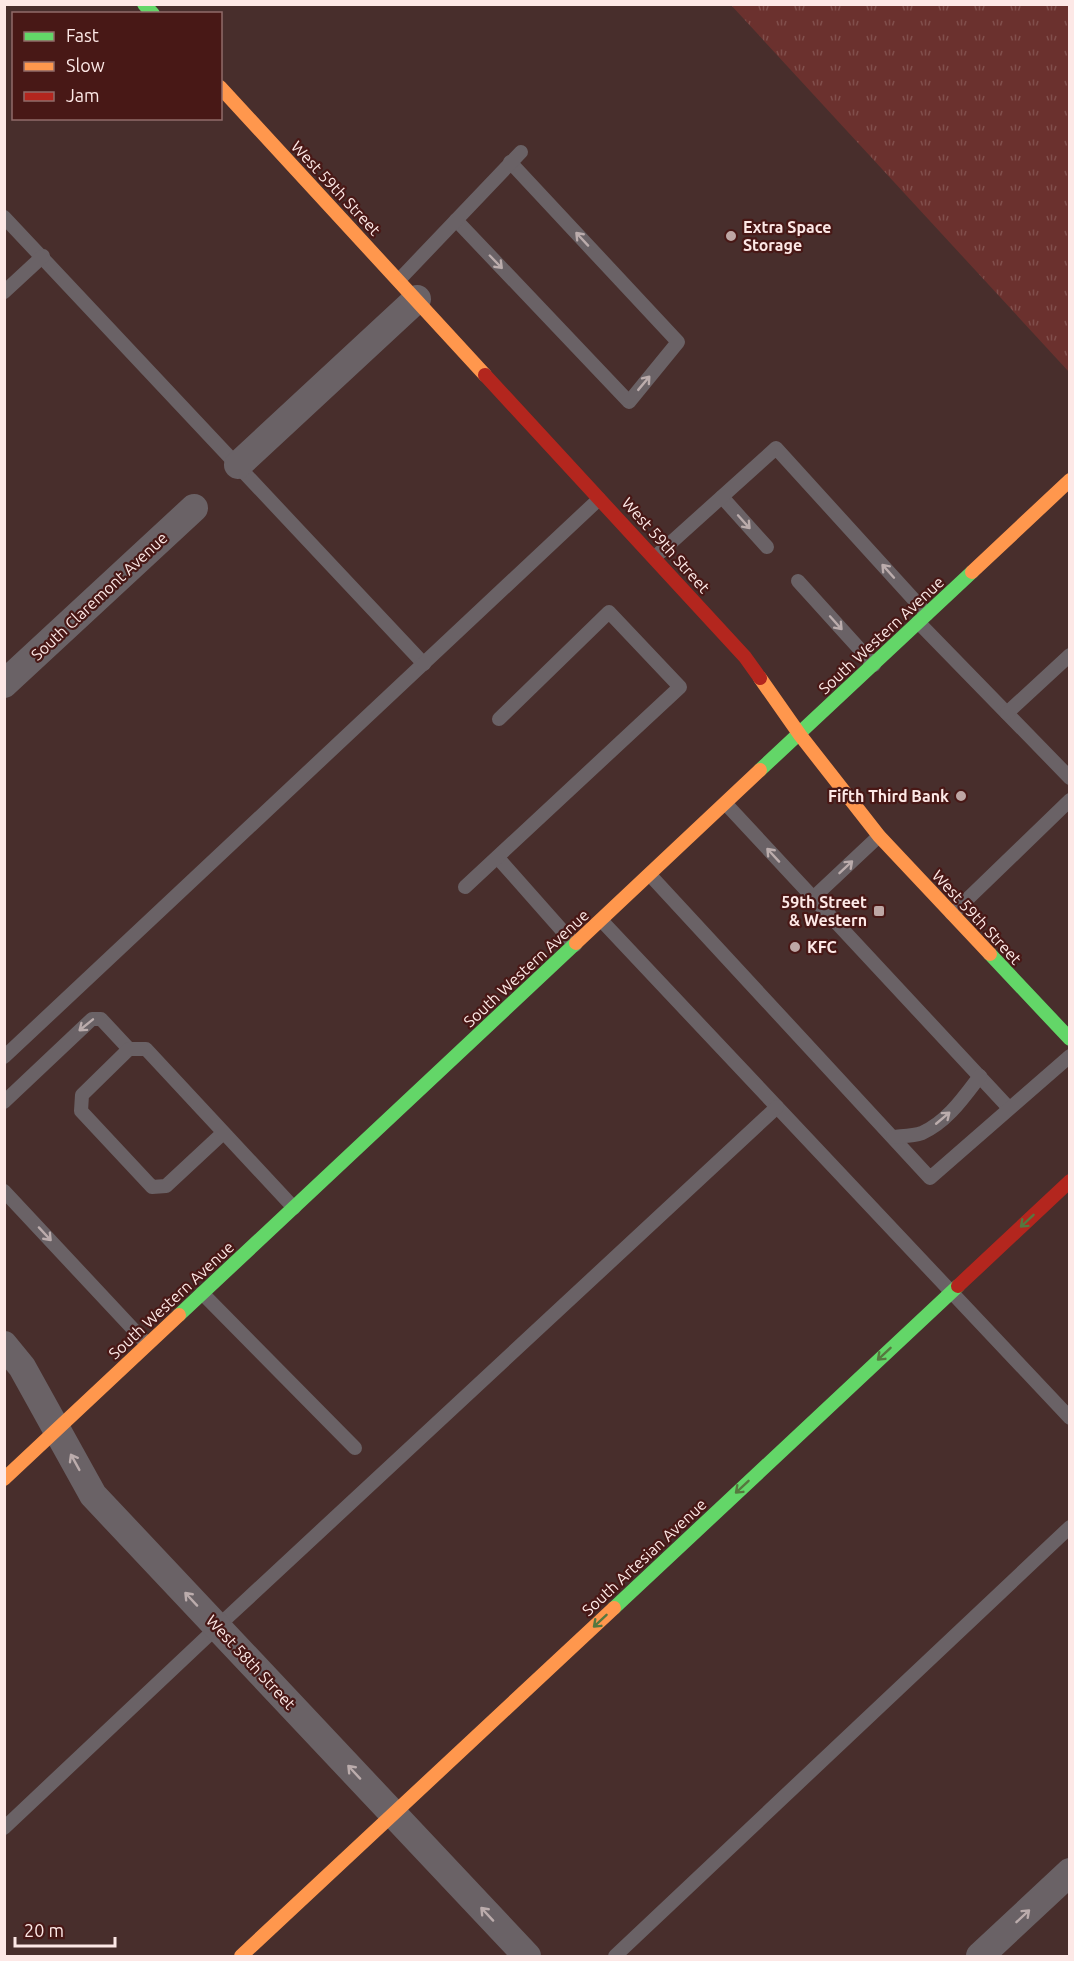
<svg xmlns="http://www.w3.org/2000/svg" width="1074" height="1961" font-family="Ubuntu,sans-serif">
	<defs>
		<pattern id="grass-tufts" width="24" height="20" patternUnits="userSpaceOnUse" patternTransform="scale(1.5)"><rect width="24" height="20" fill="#6b312e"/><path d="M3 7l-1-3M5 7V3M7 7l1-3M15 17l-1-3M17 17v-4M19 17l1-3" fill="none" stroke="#814f4c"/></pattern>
	</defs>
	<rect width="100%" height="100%" fill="#482e2c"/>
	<path fill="url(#grass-tufts)" d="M 731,5 L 1069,5 L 1069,372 Z"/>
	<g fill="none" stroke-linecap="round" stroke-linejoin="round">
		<g stroke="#6a6266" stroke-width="14">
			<path d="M 4,217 L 424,664"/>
			<path d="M 456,220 L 629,402 L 678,342 L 510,162"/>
			<path d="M 399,280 L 521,152"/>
			<path d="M 4,292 L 43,256"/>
			<path d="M 722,497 L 767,547"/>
			<path d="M 655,557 L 776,448 L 927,614"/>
			<path d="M 798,581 L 874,665"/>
			<path d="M 918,622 L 1070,778"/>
			<path d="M 1007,713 L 1070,655"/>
			<path d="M 726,804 L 1008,1107"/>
			<path d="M 498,858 L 575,945"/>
			<path d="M 650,875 L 930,1178 L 1070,1056"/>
			<path d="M 465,887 L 680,687 L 609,612 L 499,719"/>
			<path d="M 814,897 L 879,836"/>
			<path d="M 952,914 L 1070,800"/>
			<path d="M 601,920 L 1070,1418"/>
			<path d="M 4,1057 L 599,499"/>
			<path d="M 4,1102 L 92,1019 L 101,1019 L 129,1049"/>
			<path d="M 223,1133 L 166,1186 L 152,1187 L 81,1111 L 82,1095 L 129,1049 L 146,1049 L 294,1208"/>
			<path d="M 893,1137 C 902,1136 913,1136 922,1133 C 947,1122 964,1097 980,1076"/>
			<path d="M 4,1191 L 147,1344"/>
			<path d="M 202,1293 L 355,1448"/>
			<path d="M 4,1828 L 230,1615 L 777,1107"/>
			<path d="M 615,1956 L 1070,1527"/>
		</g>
		<g stroke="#6a6266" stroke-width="28">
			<path d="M 238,465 L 417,299"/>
			<path d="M 4,684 L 194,508"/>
			<path d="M 4,1345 L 22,1367 L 93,1495 L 527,1956"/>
			<path d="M 980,1956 L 1070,1872"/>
		</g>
		<g stroke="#63d668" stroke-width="14">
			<path d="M 144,4 L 153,14"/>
			<path d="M 760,770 L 972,572"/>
			<path d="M 990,954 L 1070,1039"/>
			<path d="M 179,1315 L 576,943"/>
			<path d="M 614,1608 L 958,1286"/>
		</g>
		<g stroke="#ff974d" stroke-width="14">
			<path d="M 220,87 L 485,375"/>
			<path d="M 972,572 L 1070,480"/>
			<path d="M 760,678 L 800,735 L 879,836 L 990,954"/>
			<path d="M 576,943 L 760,770"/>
			<path d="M 4,1479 L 179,1315"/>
			<path d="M 241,1956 L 614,1608"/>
		</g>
		<g stroke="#b3261e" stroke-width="14">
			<path d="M 485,375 L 745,657 L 760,678"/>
			<path d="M 958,1286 L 1070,1181"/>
		</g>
	</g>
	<defs><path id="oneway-shaft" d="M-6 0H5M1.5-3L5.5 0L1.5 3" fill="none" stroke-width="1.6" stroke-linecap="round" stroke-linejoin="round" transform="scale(1.5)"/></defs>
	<g stroke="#bbacac">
		<use href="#oneway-shaft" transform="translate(582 239) rotate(-133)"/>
		<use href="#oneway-shaft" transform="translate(496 262) rotate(46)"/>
		<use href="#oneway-shaft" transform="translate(644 383) rotate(-50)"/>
		<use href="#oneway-shaft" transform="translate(744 522) rotate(48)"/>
		<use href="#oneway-shaft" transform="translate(888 571) rotate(-132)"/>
		<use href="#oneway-shaft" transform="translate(836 623) rotate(48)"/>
		<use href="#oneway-shaft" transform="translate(773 855) rotate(-133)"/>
		<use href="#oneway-shaft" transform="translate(846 867) rotate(-43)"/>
		<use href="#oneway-shaft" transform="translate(86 1025) rotate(141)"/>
		<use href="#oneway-shaft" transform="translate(943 1118) rotate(-40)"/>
		<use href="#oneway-shaft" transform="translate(45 1234) rotate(47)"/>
		<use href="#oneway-shaft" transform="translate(75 1462) rotate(-119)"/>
		<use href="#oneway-shaft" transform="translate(191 1599) rotate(-133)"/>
		<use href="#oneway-shaft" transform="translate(354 1772) rotate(-133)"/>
		<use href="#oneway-shaft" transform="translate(487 1914) rotate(-133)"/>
		<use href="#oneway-shaft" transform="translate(1023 1916) rotate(-43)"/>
	</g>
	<g stroke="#56773f">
		<use href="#oneway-shaft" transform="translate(1027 1221) rotate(137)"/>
		<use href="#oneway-shaft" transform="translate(884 1354) rotate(137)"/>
		<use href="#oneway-shaft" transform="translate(742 1487) rotate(137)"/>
		<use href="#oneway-shaft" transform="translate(600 1621) rotate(137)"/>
	</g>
	<g fill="#bea7a5" stroke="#481816" stroke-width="2">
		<circle cx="731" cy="236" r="6"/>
		<circle cx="961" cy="796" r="6"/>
		<rect x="873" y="905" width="12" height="12" rx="3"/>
		<circle cx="795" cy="947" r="6"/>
	</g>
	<g text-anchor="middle" stroke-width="4.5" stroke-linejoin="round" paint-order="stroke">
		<g font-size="16" fill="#fde8e6" stroke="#481816">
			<text transform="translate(336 188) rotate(47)" y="6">West 59th Street</text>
			<text transform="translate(666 545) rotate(48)" y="6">West 59th Street</text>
			<text transform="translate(99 596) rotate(-43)" y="6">South Claremont Avenue</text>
			<text transform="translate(881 635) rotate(-43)" y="6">South Western Avenue</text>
			<text transform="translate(977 917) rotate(47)" y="6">West 59th Street</text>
			<text transform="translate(526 968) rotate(-43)" y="6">South Western Avenue</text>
			<text transform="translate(171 1300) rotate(-43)" y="6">South Western Avenue</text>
			<text transform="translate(644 1557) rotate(-43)" y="6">South Artesian Avenue</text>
			<text transform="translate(251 1662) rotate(47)" y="6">West 58th Street</text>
		</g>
		<g font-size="16" font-weight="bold" fill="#fde8e6" stroke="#481816" text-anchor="start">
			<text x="743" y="233">Extra Space<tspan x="743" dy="18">Storage</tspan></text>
			<text x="949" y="802" text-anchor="end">Fifth Third Bank</text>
			<text x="867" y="908" text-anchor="end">59th Street<tspan x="867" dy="18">&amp; Western</tspan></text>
			<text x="807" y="953">KFC</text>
		</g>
	</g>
	<rect width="1074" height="1961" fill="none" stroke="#fde8e6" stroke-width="12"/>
	<rect x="12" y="12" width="210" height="108" fill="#481816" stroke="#906b69" stroke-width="1.5"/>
	<rect x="24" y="32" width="30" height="9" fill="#63d668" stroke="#906b69" stroke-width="1.5"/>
	<text x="66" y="42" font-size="18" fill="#fde8e6">Fast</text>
	<rect x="24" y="62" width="30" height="9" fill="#ff974d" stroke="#906b69" stroke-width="1.5"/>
	<text x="66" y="72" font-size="18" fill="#fde8e6">Slow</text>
	<rect x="24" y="92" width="30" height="9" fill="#b3261e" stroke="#906b69" stroke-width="1.5"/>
	<text x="66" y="102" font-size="18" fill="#fde8e6">Jam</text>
	<path d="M15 1937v9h100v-9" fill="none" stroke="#fde8e6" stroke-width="3"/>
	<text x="24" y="1937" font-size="18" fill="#fde8e6" stroke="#481816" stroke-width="4.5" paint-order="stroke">20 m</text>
</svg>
